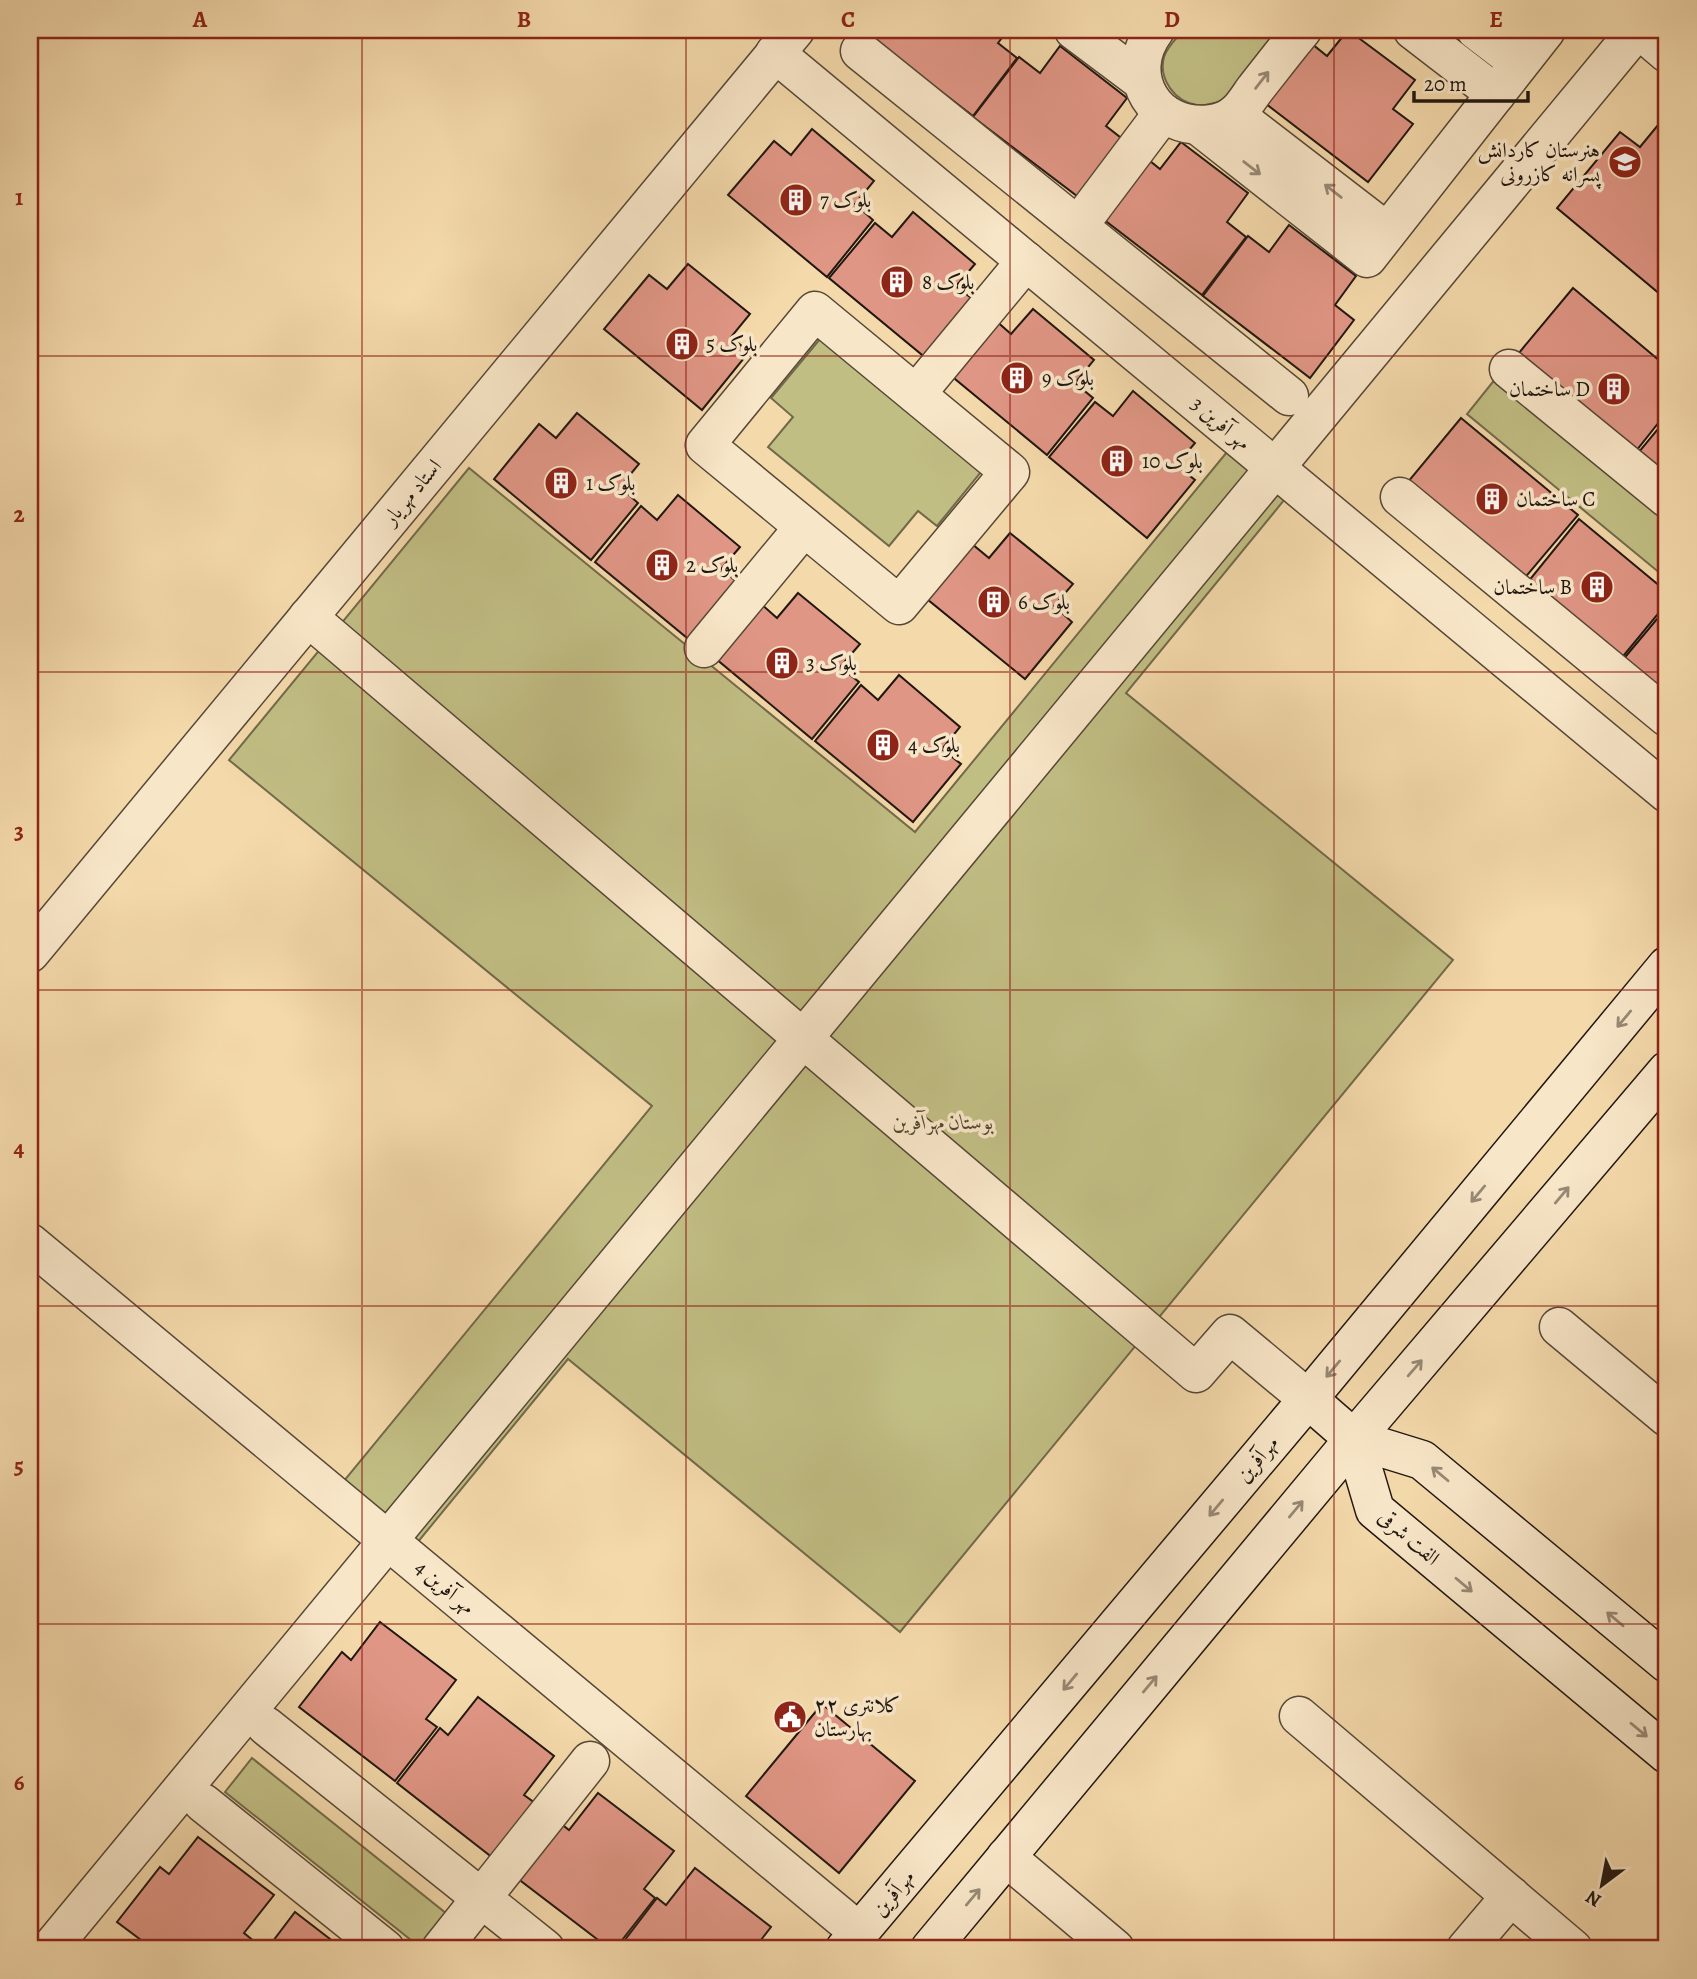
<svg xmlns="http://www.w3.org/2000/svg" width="1697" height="1979" font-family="Alegreya,Amiri,serif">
	<rect width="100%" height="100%" fill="#f4d9ab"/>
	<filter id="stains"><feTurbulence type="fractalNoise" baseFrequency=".00286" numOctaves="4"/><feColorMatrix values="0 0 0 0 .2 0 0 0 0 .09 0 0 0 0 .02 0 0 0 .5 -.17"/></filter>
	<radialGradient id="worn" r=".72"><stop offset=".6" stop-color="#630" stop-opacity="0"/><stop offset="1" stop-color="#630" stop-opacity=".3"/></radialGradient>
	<g fill="#c1be84" stroke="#716a4a" stroke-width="2">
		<path d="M 1183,30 L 1277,30 L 1224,100 C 1215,103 1207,106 1197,105 C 1175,102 1158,79 1164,57 C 1167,47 1177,38 1183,30 Z"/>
		<path d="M 820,339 L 981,472 L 937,526 L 918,511 L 889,546 L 768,447 L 793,417 L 771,398 Z"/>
		<path d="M 1496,378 L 1667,519 L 1667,579 L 1467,414 Z"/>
		<path d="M 1227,452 L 1285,499 L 1126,693 L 1453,960 L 900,1632 L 568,1359 L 417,1543 L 343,1482 L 652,1106 L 229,760 L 469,468 L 915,832 Z"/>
		<path d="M 252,1758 L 447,1914 L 421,1948 L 225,1792 Z"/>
	</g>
	<g fill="#e09685" stroke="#211710" stroke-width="2">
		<path d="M 868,30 L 1008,30 L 998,43 L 1017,58 L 973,116 L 865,33 Z"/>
		<path d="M 1348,30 L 1415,80 L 1393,109 L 1413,124 L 1368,182 L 1261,100 L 1307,40 L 1327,56 Z"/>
		<path d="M 1060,46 L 1127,98 L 1106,126 L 1125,141 L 1081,199 L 973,117 L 1019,57 L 1040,73 Z"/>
		<path d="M 1667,114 L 1667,300 L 1557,208 L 1620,132 L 1640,147 Z"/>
		<path d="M 812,129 L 874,181 L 855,204 L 873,220 L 827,277 L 728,195 L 774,141 L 791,155 Z"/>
		<path d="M 1181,142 L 1248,193 L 1227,222 L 1246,237 L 1202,295 L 1094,212 L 1140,153 L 1160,169 Z"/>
		<path d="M 913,212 L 975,264 L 956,286 L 975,301 L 927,359 L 829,278 L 875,223 L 892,237 Z"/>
		<path d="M 1289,225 L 1356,276 L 1335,305 L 1354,320 L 1310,378 L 1203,296 L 1248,236 L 1269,252 Z"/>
		<path d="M 688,264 L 750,314 L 731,337 L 749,352 L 702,410 L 604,329 L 649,275 L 667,289 Z"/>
		<path d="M 1573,288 L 1667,367 L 1667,412 L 1636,451 L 1518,354 Z"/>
		<path d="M 1033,309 L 1094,360 L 1075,383 L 1093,398 L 1047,455 L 949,374 L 994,319 L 1011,334 Z"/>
		<path d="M 1133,391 L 1195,443 L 1176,465 L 1195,480 L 1147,538 L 1049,457 L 1095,402 L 1113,416 Z"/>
		<path d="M 577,413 L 639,464 L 620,487 L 638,503 L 591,560 L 494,479 L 539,424 L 556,438 Z"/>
		<path d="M 1461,418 L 1578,515 L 1523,580 L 1407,483 Z"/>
		<path d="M 1667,418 L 1667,477 L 1638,453 Z"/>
		<path d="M 678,495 L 740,547 L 721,569 L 740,584 L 692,642 L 595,562 L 641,506 L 657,520 Z"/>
		<path d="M 1579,519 L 1667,592 L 1667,603 L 1620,660 L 1527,583 Z"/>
		<path d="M 1010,533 L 1073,584 L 1054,606 L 1072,622 L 1025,679 L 927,599 L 972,544 L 989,558 Z"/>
		<path d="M 798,593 L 860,644 L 840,667 L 859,682 L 812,739 L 715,658 L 760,603 L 777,618 Z"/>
		<path d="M 1667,607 L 1667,701 L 1621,662 Z"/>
		<path d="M 899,675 L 960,727 L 942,749 L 961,764 L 913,822 L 815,741 L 861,685 L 878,700 Z"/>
		<path d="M 380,1622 L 456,1680 L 426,1719 L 437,1727 L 395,1781 L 299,1707 L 342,1652 L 351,1660 Z"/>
		<path d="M 478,1697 L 554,1756 L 524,1795 L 535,1803 L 493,1858 L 397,1783 L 440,1728 L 448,1735 Z"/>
		<path d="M 822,1704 L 915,1781 L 839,1873 L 746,1796 Z"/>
		<path d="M 598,1793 L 674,1851 L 644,1889 L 655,1898 L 615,1949 L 610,1949 L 517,1878 L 560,1823 L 569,1830 Z"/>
		<path d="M 198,1837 L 274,1895 L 244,1933 L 255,1942 L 249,1949 L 153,1949 L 117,1922 L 160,1867 L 169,1874 Z"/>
		<path d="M 695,1868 L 771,1927 L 754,1949 L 618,1949 L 657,1898 L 666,1905 Z"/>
		<path d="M 295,1912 L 343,1949 L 267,1949 Z"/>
		<path d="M 258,1942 L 266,1949 L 252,1949 Z"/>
	</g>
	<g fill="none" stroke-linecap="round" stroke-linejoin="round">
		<defs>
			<g id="street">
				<path d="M 1074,30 L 1142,81"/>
				<path d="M 1155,30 C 1121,75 1155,132 1211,124 C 1219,123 1229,119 1235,114 C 1243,108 1249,97 1255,89 C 1271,69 1286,49 1302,30"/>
				<path d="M 1413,30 L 1496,94"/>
				<path d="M 1476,30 L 1519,63"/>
				<path d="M 1640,30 L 1667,53"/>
				<path d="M 860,51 L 1289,396"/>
				<path d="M 775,53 L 1667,793"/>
				<path d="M 1235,115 L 1387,232"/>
				<path d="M 1199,126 L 1367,258 L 1546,30"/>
				<path d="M 1078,226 L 1163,113"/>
				<path d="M 815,311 L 1010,472 L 899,605 L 705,445 Z"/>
				<path d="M 1509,369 L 1667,498"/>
				<path d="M 916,394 L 1026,261"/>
				<path d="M 1400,497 L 1667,717"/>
				<path d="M 308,617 L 1196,1373 L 1230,1334 L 1308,1399"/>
				<path d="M 704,648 L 804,527"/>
				<path d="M 30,953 L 795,30"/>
				<path d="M 30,1243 L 859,1932"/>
				<path d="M 1559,1327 L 1667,1417"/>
				<path d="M 1299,1716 L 1573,1949"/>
				<path d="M 266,1726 L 545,1949"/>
				<path d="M 203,1803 L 385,1949"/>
				<path d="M 1006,1857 L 1115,1949"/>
				<path d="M 50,1949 L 1637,30"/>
				<path d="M 441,1949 L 590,1761"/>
				<path d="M 1466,1949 L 1511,1896"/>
			</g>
			<g id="secondary">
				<path d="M 1308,1399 L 1354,1439 L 1422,1460 L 1667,1663"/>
				<path d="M 1354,1439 L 1375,1510 L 1667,1754"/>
				<path d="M 845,1949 L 1308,1399 L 1667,966"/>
				<path d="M 930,1949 L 1354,1439 L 1667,1071"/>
			</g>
		</defs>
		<use href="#street" stroke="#564837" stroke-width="41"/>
		<use href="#secondary" stroke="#211710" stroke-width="41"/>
		<use href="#street" stroke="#f8e6c8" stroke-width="38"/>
		<use href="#secondary" stroke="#f8e6c8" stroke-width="38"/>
	</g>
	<defs><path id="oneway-shaft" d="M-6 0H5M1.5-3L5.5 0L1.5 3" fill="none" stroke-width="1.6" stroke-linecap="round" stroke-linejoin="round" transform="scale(1.75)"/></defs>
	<g stroke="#978975">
		<use href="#oneway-shaft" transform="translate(1262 80) rotate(-52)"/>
		<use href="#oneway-shaft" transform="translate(1252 168) rotate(38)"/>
		<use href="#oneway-shaft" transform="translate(1333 191) rotate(-142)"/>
		<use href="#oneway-shaft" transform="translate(1624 1019) rotate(130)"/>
		<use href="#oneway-shaft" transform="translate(1478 1194) rotate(130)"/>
		<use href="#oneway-shaft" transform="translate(1562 1195) rotate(-50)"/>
		<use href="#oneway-shaft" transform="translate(1415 1368) rotate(-49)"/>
		<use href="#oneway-shaft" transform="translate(1333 1369) rotate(130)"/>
		<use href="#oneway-shaft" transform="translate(1440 1474) rotate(-140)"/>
		<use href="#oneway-shaft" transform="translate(1216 1508) rotate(130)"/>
		<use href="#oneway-shaft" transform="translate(1296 1509) rotate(-50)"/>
		<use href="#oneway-shaft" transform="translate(1464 1585) rotate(40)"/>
		<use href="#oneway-shaft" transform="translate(1615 1619) rotate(-140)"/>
		<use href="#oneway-shaft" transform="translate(1070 1682) rotate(130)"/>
		<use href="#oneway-shaft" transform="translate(1150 1684) rotate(-50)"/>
		<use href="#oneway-shaft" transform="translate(1639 1730) rotate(40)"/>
		<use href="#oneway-shaft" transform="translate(973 1897) rotate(-50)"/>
	</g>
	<path fill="none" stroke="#8f2418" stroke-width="2" stroke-opacity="0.55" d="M 362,30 L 362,1949M 686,30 L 686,1949M 1010,30 L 1010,1949M 1334,30 L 1334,1949M 30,356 L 1667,356M 30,672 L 1667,672M 30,990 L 1667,990M 30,1306 L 1667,1306M 30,1624 L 1667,1624"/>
	<defs>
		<symbol id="school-disc" viewBox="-11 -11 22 22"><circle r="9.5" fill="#8f2418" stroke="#f8e6c8"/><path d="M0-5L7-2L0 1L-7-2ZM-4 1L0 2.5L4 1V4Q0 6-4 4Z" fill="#fff"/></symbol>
		<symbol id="building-disc" viewBox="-11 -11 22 22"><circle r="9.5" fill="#8f2418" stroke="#f8e6c8"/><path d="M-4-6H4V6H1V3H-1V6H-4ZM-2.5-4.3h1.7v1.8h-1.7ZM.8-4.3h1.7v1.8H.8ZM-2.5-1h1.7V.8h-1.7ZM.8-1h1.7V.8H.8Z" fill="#fff"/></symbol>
		<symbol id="civic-disc" viewBox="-11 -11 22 22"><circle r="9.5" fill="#8f2418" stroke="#f8e6c8"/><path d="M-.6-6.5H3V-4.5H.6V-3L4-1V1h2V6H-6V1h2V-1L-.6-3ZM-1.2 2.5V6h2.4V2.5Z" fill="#fff"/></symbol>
	</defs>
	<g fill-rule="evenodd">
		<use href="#school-disc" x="1606" y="143" width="38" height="38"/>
		<use href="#building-disc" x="777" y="181" width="38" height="38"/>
		<use href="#building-disc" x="878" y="263" width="38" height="38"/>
		<use href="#building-disc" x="663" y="325" width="38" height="38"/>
		<use href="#building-disc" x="998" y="359" width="38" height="38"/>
		<use href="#building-disc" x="1595" y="370" width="38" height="38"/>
		<use href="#building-disc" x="1098" y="442" width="38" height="38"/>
		<use href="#building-disc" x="542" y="464" width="38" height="38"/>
		<use href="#building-disc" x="1473" y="480" width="38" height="38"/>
		<use href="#building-disc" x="643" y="546" width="38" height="38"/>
		<use href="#building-disc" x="1578" y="568" width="38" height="38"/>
		<use href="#building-disc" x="975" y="583" width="38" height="38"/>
		<use href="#building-disc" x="763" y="644" width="38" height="38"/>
		<use href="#building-disc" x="864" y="726" width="38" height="38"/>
		<use href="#civic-disc" x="771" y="1698" width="38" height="38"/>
	</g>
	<g text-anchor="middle" stroke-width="7" stroke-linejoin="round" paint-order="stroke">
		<g font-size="21" fill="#211710" stroke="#f8e6c8" text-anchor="start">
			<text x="1600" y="157" text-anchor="end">هنرستان کاردانش<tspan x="1600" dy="24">پسرانه کازرونی</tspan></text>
			<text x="820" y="207">بلوک 7</text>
			<text x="922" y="289">بلوک 8</text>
			<text x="706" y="351">بلوک 5</text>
			<text x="1042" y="385">بلوک 9</text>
			<text x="1590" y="396" text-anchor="end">ساختمان D</text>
			<text x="1142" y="468">بلوک 10</text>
			<text x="586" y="490">بلوک 1</text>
			<text x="1516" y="506">ساختمان C</text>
			<text x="686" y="572">بلوک 2</text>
			<text x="1572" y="594" text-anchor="end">ساختمان B</text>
			<text x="1018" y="609">بلوک 6</text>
			<text x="806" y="670">بلوک 3</text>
			<text x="908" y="752">بلوک 4</text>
			<text x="814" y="1712">کلانتری ۲۲<tspan x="814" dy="24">بهارستان</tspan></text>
		</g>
		<g font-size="21" fill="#211710" stroke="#f8e6c8">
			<text transform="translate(1221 423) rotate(40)" y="7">مهر آفرین 3</text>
			<text transform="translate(412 492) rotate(-50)" y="7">استاد مهریار</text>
			<text transform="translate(1257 1459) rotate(-50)" y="7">مهرآفرین</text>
			<text transform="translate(1409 1537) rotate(41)" y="7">الفت شرقی</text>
			<text transform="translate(445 1587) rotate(40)" y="7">مهر آفرین 4</text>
			<text transform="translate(893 1893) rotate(-50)" y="7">مهرآفرین</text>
		</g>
		<g font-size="21" font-style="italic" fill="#514933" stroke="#f8e6c8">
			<text x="943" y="1129">بوستان مهرآفرین</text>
		</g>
	</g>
	<rect width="1697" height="1979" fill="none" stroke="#f4d9ab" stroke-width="77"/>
	<g transform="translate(1602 1885) rotate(212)" stroke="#f8e6c8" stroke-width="5" paint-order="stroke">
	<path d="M0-5L12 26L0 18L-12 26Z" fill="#211710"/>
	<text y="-10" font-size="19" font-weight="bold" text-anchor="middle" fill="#211710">N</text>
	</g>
	<path d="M1414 91v10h114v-10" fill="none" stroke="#211710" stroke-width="3.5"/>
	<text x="1424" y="91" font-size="21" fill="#211710" stroke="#f8e6c8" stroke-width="5" paint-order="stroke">20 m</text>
	<rect x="38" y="38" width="1620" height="1902" fill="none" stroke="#8f2418" stroke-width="2.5"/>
	<g font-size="23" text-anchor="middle" font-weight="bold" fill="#8f2418">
		<text x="200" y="27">A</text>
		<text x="524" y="27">B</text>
		<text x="848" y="27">C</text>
		<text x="1172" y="27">D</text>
		<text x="1496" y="27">E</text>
		<text x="19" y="205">1</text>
		<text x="19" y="522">2</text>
		<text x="19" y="839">3</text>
		<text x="19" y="1156">4</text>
		<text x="19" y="1473">5</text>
		<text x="19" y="1790">6</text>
	</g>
	<rect width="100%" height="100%" filter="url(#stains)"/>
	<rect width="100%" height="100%" fill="url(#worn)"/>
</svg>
